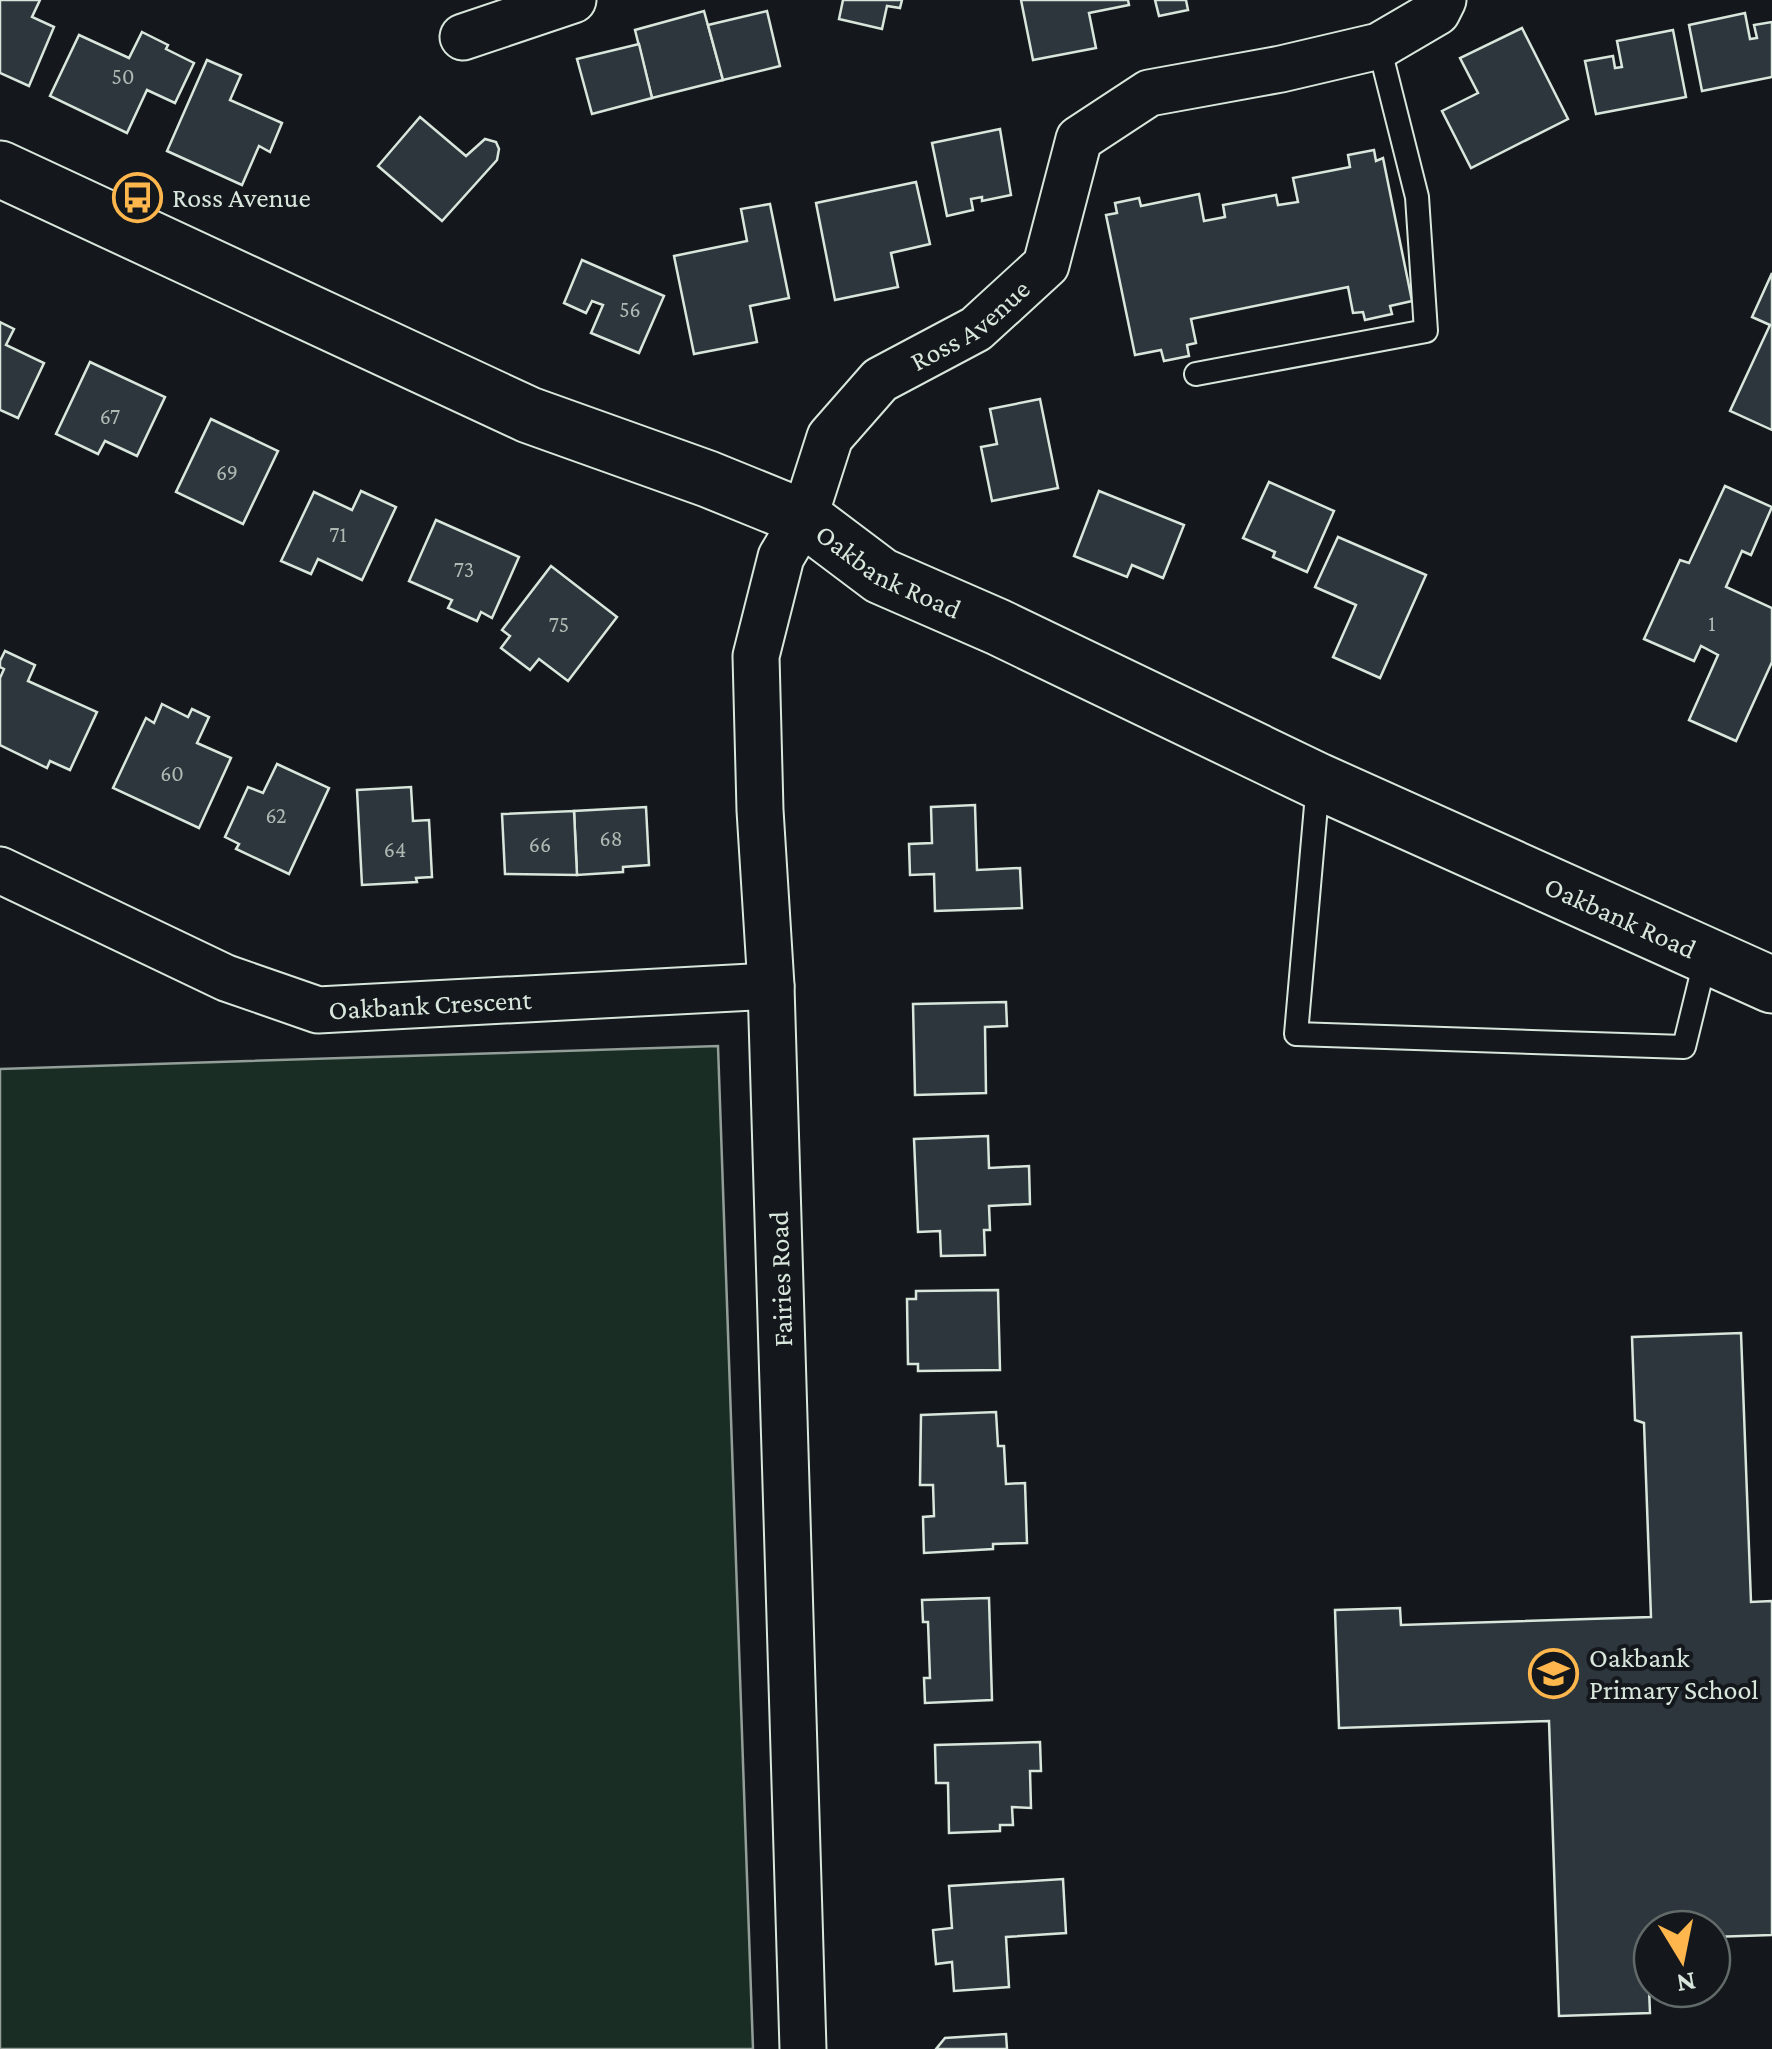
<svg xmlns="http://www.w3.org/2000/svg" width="1772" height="2049" font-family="'Crimson Pro',serif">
	<rect width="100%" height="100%" fill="#14181c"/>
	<path fill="#1a2d24" stroke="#939e99" stroke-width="2.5" d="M 718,1046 L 753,2049 L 0,2049 L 0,1069 Z"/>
	<g fill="#2c363c" stroke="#d8e6dc" stroke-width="2.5">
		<path d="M 0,0 L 40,0 L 32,17 L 54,27 L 29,86 L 0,73 Z"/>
		<path d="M 843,0 L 902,0 L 900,8 L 887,6 L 882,29 L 839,19 Z"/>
		<path d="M 1021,0 L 1128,0 L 1129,5 L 1089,13 L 1096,48 L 1033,60 Z"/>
		<path d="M 1155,0 L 1186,0 L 1188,10 L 1159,16 Z"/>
		<path d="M 704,11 L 723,80 L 652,98 L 635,30 Z"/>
		<path d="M 767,11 L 780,66 L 723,80 L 708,25 Z"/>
		<path d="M 1745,13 L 1750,39 L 1757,38 L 1754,25 L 1772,22 L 1772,77 L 1702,91 L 1689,25 Z"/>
		<path d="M 1522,28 L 1568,119 L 1471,168 L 1442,111 L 1478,93 L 1460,58 Z"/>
		<path d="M 1673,30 L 1686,97 L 1596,114 L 1585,61 L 1613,56 L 1615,68 L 1622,67 L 1617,41 Z"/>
		<path d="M 142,32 L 168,45 L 166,49 L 194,63 L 175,103 L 147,90 L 127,133 L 50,96 L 79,35 L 129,58 Z"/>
		<path d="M 639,44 L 652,98 L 592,114 L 577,59 Z"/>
		<path d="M 207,60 L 241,75 L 230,100 L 282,123 L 270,152 L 259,146 L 242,185 L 167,151 Z"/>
		<path d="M 420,117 L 466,156 L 485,139 L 496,142 L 499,149 L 497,160 L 442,221 L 378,166 Z"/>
		<path d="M 1000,129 L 1011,195 L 982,201 L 982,197 L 971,199 L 973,210 L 947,216 L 932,143 Z"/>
		<path d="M 1374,150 L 1376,161 L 1383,158 L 1412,301 L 1390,306 L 1392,314 L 1365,320 L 1363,312 L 1353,313 L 1348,287 L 1191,319 L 1196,343 L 1187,345 L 1189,356 L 1164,361 L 1161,350 L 1135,355 L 1106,215 L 1117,213 L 1115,203 L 1139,198 L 1141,206 L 1199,194 L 1204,221 L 1225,217 L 1223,205 L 1276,195 L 1278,205 L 1298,202 L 1293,178 L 1350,167 L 1348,155 Z"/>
		<path d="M 916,182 L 930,244 L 891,253 L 898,287 L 835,300 L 816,203 Z"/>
		<path d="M 770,204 L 789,298 L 750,306 L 757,342 L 694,354 L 674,256 L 747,241 L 741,209 Z"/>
		<path d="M 582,260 L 664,296 L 639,353 L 591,333 L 603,305 L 592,301 L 586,313 L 564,303 Z"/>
		<path d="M 1772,273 L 1772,430 L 1730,411 L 1770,325 L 1752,317 Z"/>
		<path d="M 0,322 L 14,329 L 6,345 L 44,363 L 18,418 L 0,410 Z"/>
		<path d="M 90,362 L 165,397 L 137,456 L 105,441 L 98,454 L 56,434 Z"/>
		<path d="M 1040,399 L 1058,488 L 992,501 L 981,447 L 997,444 L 990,409 Z"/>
		<path d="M 211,419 L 278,451 L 243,524 L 176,492 Z"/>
		<path d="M 1269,482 L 1334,511 L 1307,572 L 1273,557 L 1275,552 L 1243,538 Z"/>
		<path d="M 1725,486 L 1772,507 L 1751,555 L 1742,551 L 1726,587 L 1772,608 L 1772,662 L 1736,741 L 1689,720 L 1718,655 L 1701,646 L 1694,661 L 1644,639 L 1680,560 L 1689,563 Z"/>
		<path d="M 361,491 L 396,507 L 362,580 L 318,559 L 311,574 L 281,561 L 314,492 L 352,510 Z"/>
		<path d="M 1099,491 L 1184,525 L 1163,578 L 1132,565 L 1127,577 L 1074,556 Z"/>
		<path d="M 436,520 L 519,557 L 492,618 L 481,612 L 477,621 L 448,608 L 452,600 L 409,581 Z"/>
		<path d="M 1338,537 L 1426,575 L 1380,678 L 1333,657 L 1356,605 L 1315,587 Z"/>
		<path d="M 551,566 L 617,617 L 568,681 L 539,659 L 530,670 L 501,648 L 510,636 L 502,630 Z"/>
		<path d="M 5,651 L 35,665 L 28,681 L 97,712 L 70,770 L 50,761 L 47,768 L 0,745 L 0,678 L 4,669 L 0,667 L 0,661 Z"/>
		<path d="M 162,704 L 188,717 L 192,709 L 209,717 L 197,743 L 231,758 L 199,828 L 113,788 L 146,718 L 154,723 Z"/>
		<path d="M 277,764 L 329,788 L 289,874 L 236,849 L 239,844 L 225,837 L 248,787 L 263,793 Z"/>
		<path d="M 411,787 L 413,821 L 429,820 L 432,877 L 416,878 L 417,882 L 362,885 L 357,790 Z"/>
		<path d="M 975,805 L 977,870 L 1020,868 L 1022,908 L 935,911 L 934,874 L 910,875 L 909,844 L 932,843 L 931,807 Z"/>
		<path d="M 646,807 L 649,865 L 623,867 L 623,872 L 577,875 L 574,811 Z"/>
		<path d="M 574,811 L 577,875 L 505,874 L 502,814 Z"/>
		<path d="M 1006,1002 L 1007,1026 L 985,1027 L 986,1093 L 915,1095 L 913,1004 Z"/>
		<path d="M 988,1136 L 989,1168 L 1029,1166 L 1030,1204 L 989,1206 L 990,1230 L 984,1230 L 985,1255 L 941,1256 L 940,1231 L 918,1232 L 914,1139 Z"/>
		<path d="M 998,1290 L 1000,1370 L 918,1371 L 918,1364 L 908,1364 L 907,1299 L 916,1299 L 916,1291 Z"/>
		<path d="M 1741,1333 L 1751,1602 L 1772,1601 L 1772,1935 L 1712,1937 L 1712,1929 L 1652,1929 L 1652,1938 L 1647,1939 L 1650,2013 L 1559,2016 L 1549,1721 L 1339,1728 L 1335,1610 L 1400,1608 L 1401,1625 L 1651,1617 L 1644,1423 L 1635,1420 L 1632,1337 Z"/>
		<path d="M 996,1412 L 998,1446 L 1004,1446 L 1006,1484 L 1025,1483 L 1027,1543 L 993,1544 L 993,1549 L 924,1553 L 923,1517 L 934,1516 L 933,1485 L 920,1485 L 921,1415 Z"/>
		<path d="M 989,1598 L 992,1700 L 925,1703 L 924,1678 L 930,1678 L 928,1622 L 923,1622 L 922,1600 Z"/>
		<path d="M 1040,1742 L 1041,1771 L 1030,1771 L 1031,1808 L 1012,1807 L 1013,1825 L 1000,1825 L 1000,1831 L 949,1833 L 948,1783 L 936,1783 L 935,1745 Z"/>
		<path d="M 1063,1879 L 1066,1933 L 1006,1937 L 1009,1987 L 954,1991 L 952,1962 L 936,1964 L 933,1930 L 952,1928 L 949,1886 Z"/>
		<path d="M 1006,2034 L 1007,2049 L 936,2049 L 945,2038 Z"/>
	</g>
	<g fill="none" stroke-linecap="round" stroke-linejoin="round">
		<defs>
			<g id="service">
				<path d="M 1196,374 L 1426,331 L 1417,197 L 1379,46"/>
				<path d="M 1318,783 L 1296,1034 L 1684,1047 L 1706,957"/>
			</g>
			<g id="minor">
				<path d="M 463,37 L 573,0"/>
				<path id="s1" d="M 0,870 L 226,978 L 318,1010 L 771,986"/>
				<path id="s2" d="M 803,2049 L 771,986 L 760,810 L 756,656 L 781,557 L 804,518 L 830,437 L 880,380 L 976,329 L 1046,265 L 1079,139 L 1149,93 L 1281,69 L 1379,46 L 1437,12 L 1443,0"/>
			</g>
			<g id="tertiary">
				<path id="s3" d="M 0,169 L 529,415 L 708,479 L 804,518 L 881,576 L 998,627 L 1318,781 L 1772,985"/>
			</g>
		</defs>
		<use href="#service" stroke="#d8e6dc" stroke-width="26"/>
		<use href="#minor" stroke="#d8e6dc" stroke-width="49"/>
		<use href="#tertiary" stroke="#d8e6dc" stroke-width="59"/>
		<use href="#service" stroke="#14181c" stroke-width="22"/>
		<use href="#minor" stroke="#14181c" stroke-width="45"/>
		<use href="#tertiary" stroke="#14181c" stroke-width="55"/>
	</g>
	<defs>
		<symbol id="bus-ring" viewBox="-11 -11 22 22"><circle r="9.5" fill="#14181c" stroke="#ffb74d" stroke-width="1.5"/><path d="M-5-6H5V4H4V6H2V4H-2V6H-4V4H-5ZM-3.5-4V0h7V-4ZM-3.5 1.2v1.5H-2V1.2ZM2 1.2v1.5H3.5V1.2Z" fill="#ffb74d"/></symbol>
		<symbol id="school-ring" viewBox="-11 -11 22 22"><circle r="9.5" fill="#14181c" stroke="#ffb74d" stroke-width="1.5"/><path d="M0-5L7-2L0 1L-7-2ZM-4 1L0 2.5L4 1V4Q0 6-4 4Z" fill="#ffb74d"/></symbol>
	</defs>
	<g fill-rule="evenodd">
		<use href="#bus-ring" x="110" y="170" width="55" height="55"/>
		<use href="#school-ring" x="1526" y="1646" width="55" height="55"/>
	</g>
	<g text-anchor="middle" stroke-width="8" stroke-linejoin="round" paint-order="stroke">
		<g font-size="22" fill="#adbab4">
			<text x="123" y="84">50</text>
			<text x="630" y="317">56</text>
			<text x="110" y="424">67</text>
			<text x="227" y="480">69</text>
			<text x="338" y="542">71</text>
			<text x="464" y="577">73</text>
			<text x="1712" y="631">1</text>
			<text x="559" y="632">75</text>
			<text x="172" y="781">60</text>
			<text x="276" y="823">62</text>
			<text x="611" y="846">68</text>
			<text x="540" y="852">66</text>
			<text x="395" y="857">64</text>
		</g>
		<g font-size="28" fill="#d8e6dc" stroke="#14181c" text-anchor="start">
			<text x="172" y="207">Ross Avenue</text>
			<text x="1589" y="1667">Oakbank<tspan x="1589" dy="32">Primary School</tspan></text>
		</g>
		<g font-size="28" fill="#d8e6dc" stroke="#14181c">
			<text dy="10" stroke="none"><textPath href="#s2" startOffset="1808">Ross Avenue</textPath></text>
			<text dy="10" stroke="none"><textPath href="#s3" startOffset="978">Oakbank Road</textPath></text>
			<text dy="10" stroke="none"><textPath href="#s3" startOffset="1788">Oakbank Road</textPath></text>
			<text dy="10" stroke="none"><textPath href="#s1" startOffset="460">Oakbank Crescent</textPath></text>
			<text transform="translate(780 1279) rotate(-92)" y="10">Fairies Road</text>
		</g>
	</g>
	<g transform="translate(1682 1959) rotate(170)"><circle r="48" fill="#14181c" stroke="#626a69" stroke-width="2.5"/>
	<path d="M0-8L18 38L0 25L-18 38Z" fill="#ffb74d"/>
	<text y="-15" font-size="28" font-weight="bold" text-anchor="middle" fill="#d8e6dc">N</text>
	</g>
</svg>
